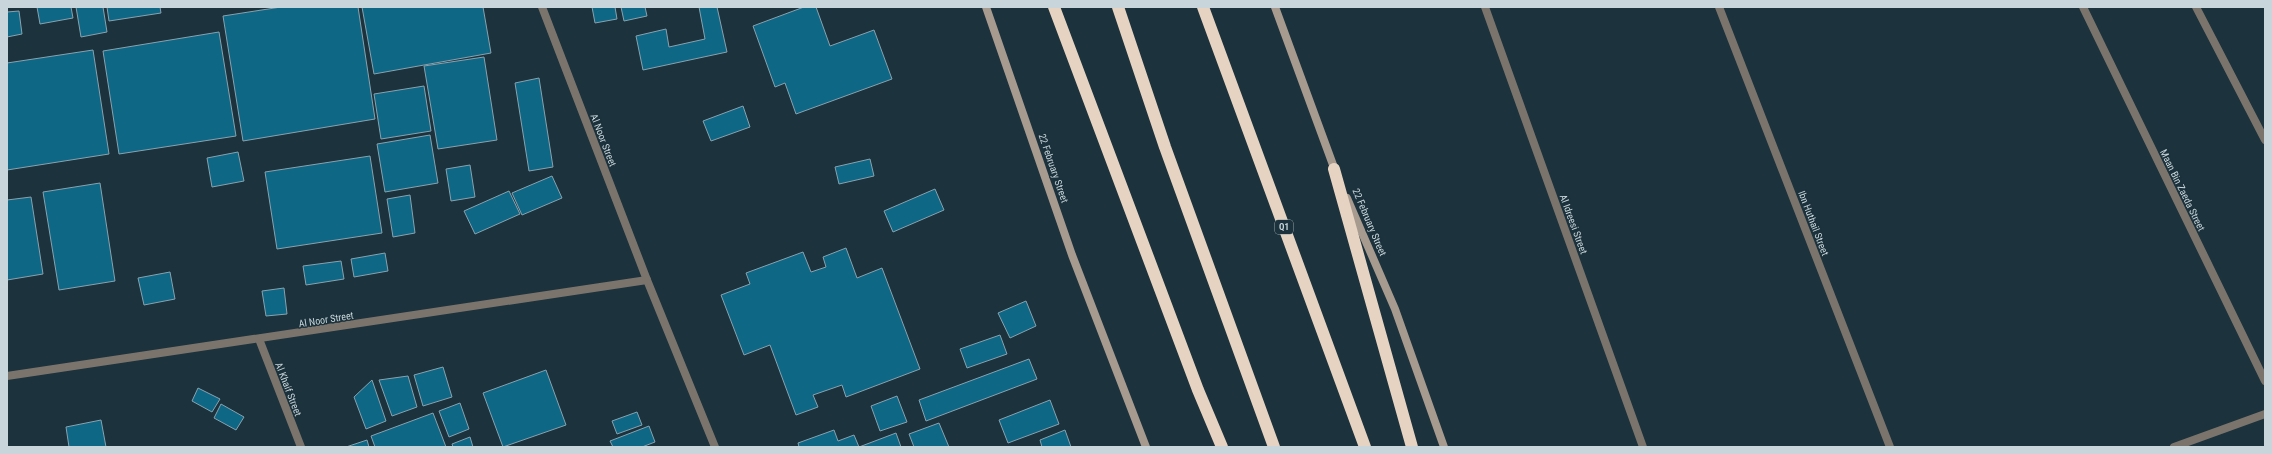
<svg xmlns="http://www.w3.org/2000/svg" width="2272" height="454" font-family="'Roboto Condensed',sans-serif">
	<rect width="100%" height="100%" fill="#1c323c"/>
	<g fill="#0f6786" stroke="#89a2ae">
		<path d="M 37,7 L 71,7 L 73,18 L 40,24 Z"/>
		<path d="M 76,7 L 103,7 L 107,32 L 81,37 Z"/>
		<path d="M 107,7 L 160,7 L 161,13 L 109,21 Z"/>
		<path d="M 281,7 L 358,7 L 375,119 L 243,141 L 223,16 Z"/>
		<path d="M 362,7 L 483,7 L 491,53 L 374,74 Z"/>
		<path d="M 592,7 L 615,7 L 617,19 L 595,23 Z"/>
		<path d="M 621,7 L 645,7 L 647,16 L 624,21 Z"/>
		<path d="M 699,7 L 717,7 L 727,52 L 643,70 L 636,36 L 666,29 L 669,47 L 705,39 Z"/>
		<path d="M 804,7 L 816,7 L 830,46 L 874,30 L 892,79 L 796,114 L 785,83 L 775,87 L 753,26 Z"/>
		<path d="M 19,11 L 22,34 L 7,37 L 7,12 Z"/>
		<path d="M 219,32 L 236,136 L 119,154 L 103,51 Z"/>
		<path d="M 93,50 L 109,154 L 7,170 L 7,63 Z"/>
		<path d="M 484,57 L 497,140 L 438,149 L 424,66 Z"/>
		<path d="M 539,78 L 553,167 L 529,171 L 515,83 Z"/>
		<path d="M 424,86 L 431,131 L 381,139 L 374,94 Z"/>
		<path d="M 743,106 L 750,127 L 711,141 L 703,121 Z"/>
		<path d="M 430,135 L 438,183 L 385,192 L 377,144 Z"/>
		<path d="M 238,152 L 244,181 L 212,187 L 207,158 Z"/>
		<path d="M 370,156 L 382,233 L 277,249 L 265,172 Z"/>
		<path d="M 870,159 L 874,176 L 839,184 L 835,167 Z"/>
		<path d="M 470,165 L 475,197 L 451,201 L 446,169 Z"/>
		<path d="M 552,176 L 562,198 L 522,215 L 512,193 Z"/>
		<path d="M 100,183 L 115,281 L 59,290 L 43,192 Z"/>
		<path d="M 935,189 L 944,210 L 893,232 L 884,211 Z"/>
		<path d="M 509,191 L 520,214 L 475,234 L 464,211 Z"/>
		<path d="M 410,195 L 415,233 L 393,237 L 387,199 Z"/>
		<path d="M 31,197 L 43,274 L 7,280 L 7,200 Z"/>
		<path d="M 846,248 L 857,278 L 882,268 L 920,369 L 846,397 L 842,385 L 813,395 L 818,407 L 796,415 L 770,345 L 744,355 L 721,295 L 750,284 L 746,273 L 803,252 L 811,272 L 826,267 L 823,257 Z"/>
		<path d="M 385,253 L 388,271 L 354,277 L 351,259 Z"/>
		<path d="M 341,261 L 344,279 L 306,285 L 303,266 Z"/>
		<path d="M 170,272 L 175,299 L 144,305 L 138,278 Z"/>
		<path d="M 284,288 L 287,314 L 266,316 L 262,291 Z"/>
		<path d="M 1026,301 L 1036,326 L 1010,338 L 998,313 Z"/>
		<path d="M 1000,335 L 1007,354 L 967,368 L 960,349 Z"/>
		<path d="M 1029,359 L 1037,379 L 926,421 L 919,400 Z"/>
		<path d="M 443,367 L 452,397 L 423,406 L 414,375 Z"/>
		<path d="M 546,370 L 566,425 L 503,447 L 483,393 Z"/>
		<path d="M 408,376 L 417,407 L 392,416 L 379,380 Z"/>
		<path d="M 372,380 L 386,421 L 366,429 L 354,397 Z"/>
		<path d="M 198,388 L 220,399 L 212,412 L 192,401 Z"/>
		<path d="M 897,396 L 907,422 L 880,431 L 871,406 Z"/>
		<path d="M 1050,400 L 1059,424 L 1008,443 L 999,420 Z"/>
		<path d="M 460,403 L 469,429 L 449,437 L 439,411 Z"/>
		<path d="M 221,404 L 244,417 L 236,430 L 214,418 Z"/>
		<path d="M 637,412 L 642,425 L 617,434 L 612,421 Z"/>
		<path d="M 433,413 L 446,447 L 375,447 L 371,436 Z"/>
		<path d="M 101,420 L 106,447 L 69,447 L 66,427 Z"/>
		<path d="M 939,423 L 949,447 L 914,447 L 909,434 Z"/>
		<path d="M 649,426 L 655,442 L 642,447 L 613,447 L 610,441 Z"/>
		<path d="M 834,430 L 838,441 L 854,435 L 859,447 L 799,447 L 798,443 Z"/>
		<path d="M 1065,430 L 1071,447 L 1042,447 L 1040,440 Z"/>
		<path d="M 896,433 L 901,447 L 859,447 Z"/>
		<path d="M 470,437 L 473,447 L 453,447 L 452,444 Z"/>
		<path d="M 367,440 L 369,447 L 346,447 Z"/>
	</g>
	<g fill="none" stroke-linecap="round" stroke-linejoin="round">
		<g stroke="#7b746c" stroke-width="8">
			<path d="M 542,7 L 647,280 L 715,447"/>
			<path d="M 1485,7 L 1643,447"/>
			<path d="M 1719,7 L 1890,447"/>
			<path d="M 2083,7 L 2265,381"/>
			<path d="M 2196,7 L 2265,140"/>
			<path d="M 259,339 L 301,447"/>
			<path d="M 7,376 L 647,280"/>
			<path d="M 2174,447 L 2265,414"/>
		</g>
		<g stroke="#a79a8f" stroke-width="8">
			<path d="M 986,7 L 1072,255 L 1146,447"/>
			<path d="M 1275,7 L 1336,173"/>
			<path d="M 1347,198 L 1395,309 L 1444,447"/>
		</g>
		<g stroke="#e7d3c1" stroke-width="12">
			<path d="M 1054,7 L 1198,390 L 1222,447"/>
			<path d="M 1118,7 L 1165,147 L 1274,447"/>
			<path d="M 1203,7 L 1365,447"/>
			<path d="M 1334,169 L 1412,447"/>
		</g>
	</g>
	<g text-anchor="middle" stroke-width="3" stroke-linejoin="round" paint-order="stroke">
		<rect fill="#1c323c" stroke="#94a4ab" stroke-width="1" x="1275" y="220" width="18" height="14" rx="3"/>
		<g font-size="9" font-weight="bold" fill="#c8d5db">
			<text x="1284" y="230">Q1</text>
		</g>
		<g font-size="10" fill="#c8d5db" stroke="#1c323c">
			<text transform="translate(604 140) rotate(69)" y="4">Al Noor Street</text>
			<text transform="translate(1054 168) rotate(71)" y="4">22 February Street</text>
			<text transform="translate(2183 190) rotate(64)" y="4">Maan Bin Zaeda Street</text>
			<text transform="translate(1370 222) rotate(67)" y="4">22 February Street</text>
			<text transform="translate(1814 223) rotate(69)" y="4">Ibn Huthail Street</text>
			<text transform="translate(1574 224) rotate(70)" y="4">Al Idreesi Street</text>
			<text transform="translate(326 319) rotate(-9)" y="4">Al Noor Street</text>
			<text transform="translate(289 389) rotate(69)" y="4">Al Khaif Street</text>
		</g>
	</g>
	<rect width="2272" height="454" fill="none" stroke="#c8d5db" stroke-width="16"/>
</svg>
